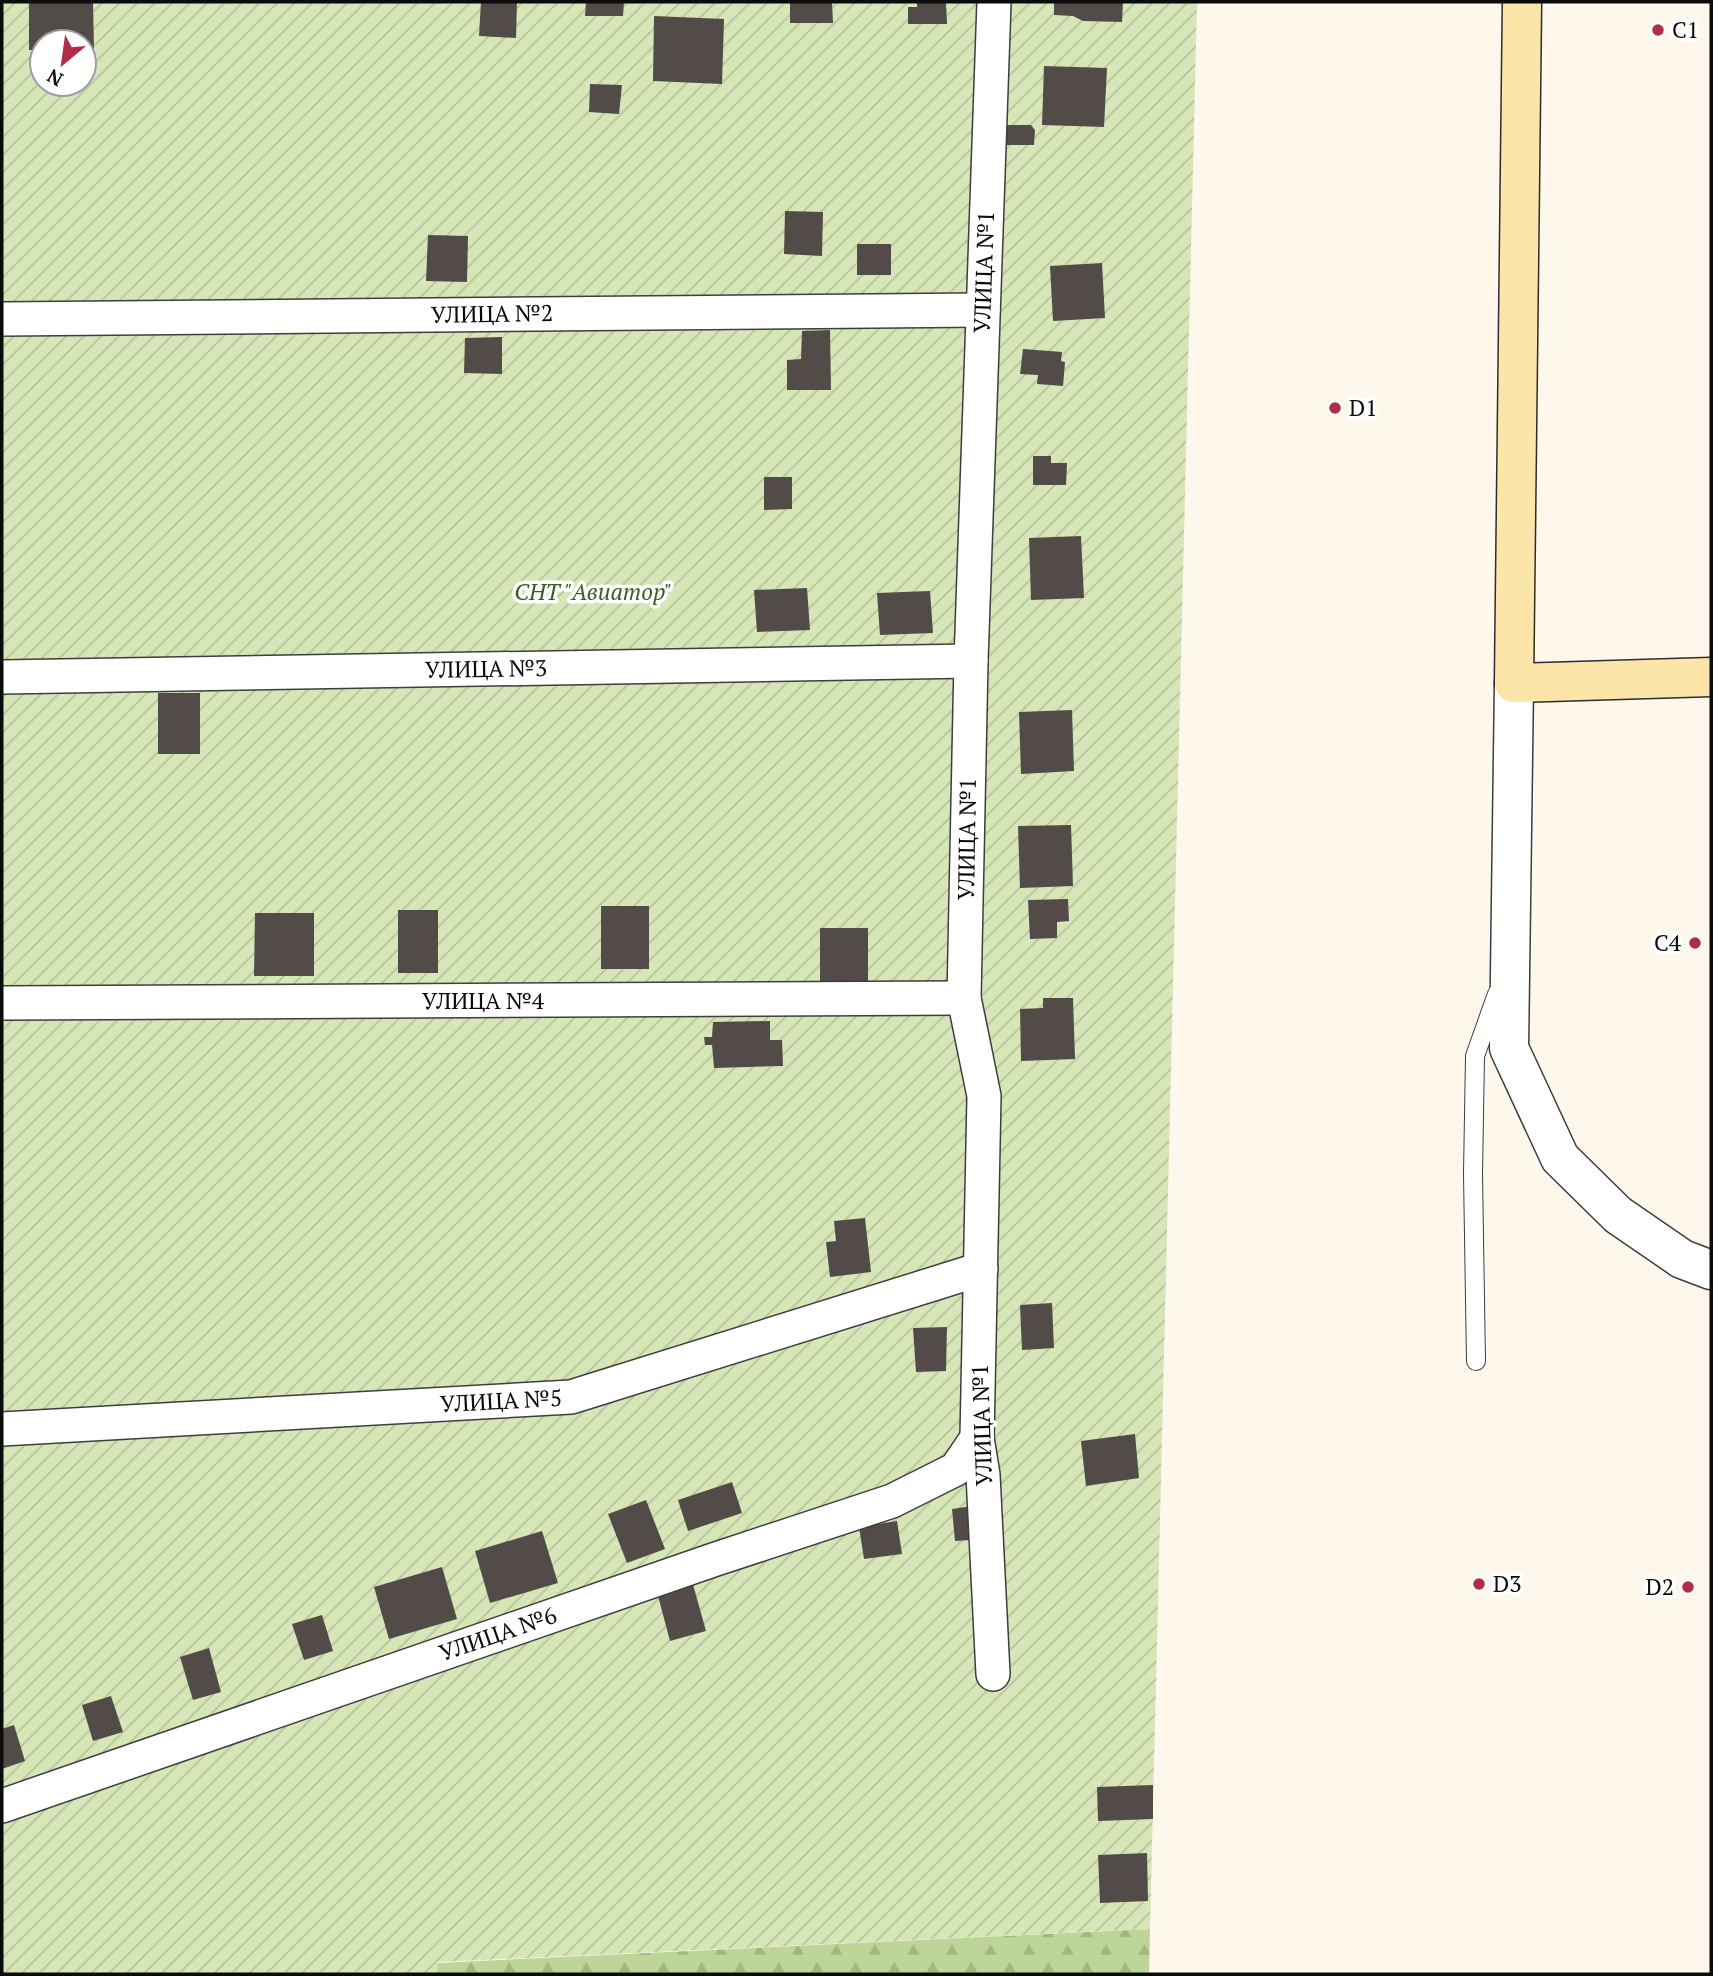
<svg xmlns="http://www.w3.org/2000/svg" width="1713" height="1976" font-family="'PT Serif',serif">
	<defs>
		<pattern id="forest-firs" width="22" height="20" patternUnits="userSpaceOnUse" patternTransform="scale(1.75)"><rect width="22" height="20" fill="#bdd697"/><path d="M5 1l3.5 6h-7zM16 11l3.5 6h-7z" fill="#a1b681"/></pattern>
		<pattern id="garden-furrows" width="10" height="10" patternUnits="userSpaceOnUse" patternTransform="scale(1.75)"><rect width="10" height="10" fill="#d6e6b7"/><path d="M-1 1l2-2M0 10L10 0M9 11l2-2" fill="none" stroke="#b6c49c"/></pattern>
	</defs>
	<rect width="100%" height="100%" fill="#fef7eb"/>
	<path fill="url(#forest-firs)" d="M 1150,1929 L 1149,1974 L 437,1974 L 437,1963 Z"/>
	<path fill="url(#garden-furrows)" fill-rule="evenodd" d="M 2,2 L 1197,2 L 1150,1929 L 438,1962 L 437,1974 L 2,1974 ZM 42,42 L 84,42 L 84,84 L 42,84 Z"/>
	<g fill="#534b48">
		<path d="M 29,2 L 93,2 L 94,49 L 84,49 L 84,42 L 42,42 L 42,50 L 29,50 Z"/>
		<path d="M 481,2 L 517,2 L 516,38 L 479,36 Z"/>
		<path d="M 586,2 L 624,2 L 623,16 L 585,16 Z"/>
		<path d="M 790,2 L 832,2 L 833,23 L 790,23 Z"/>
		<path d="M 917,2 L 946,2 L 947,24 L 908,24 L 908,7 L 917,7 Z"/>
		<path d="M 1054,2 L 1123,2 L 1122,22 L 1083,21 L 1073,16 L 1054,15 Z"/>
		<path d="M 654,16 L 724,19 L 722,84 L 653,81 Z"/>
		<path d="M 1044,66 L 1107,68 L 1104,127 L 1042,125 Z"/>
		<path d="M 590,84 L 622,85 L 619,114 L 589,112 Z"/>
		<path d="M 1006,125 L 1031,125 L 1035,130 L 1034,145 L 1005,145 Z"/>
		<path d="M 785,211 L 823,212 L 822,256 L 784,254 Z"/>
		<path d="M 428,235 L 468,236 L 467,282 L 426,281 Z"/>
		<rect x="857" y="244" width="34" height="31"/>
		<path d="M 1102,263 L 1105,318 L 1053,321 L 1050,266 Z"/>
		<path d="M 830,330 L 831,390 L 787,390 L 787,360 L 801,359 L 802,331 Z"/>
		<path d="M 502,337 L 502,374 L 464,373 L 465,338 Z"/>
		<path d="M 1023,349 L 1062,352 L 1061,361 L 1065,362 L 1063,386 L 1037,384 L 1038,375 L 1020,374 Z"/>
		<path d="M 1033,456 L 1051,456 L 1051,463 L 1067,463 L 1066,485 L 1033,485 Z"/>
		<path d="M 764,477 L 792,477 L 792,509 L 764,510 Z"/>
		<path d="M 1081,536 L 1084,598 L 1031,600 L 1029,538 Z"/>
		<path d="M 807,588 L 810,630 L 757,632 L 754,590 Z"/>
		<path d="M 930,591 L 933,633 L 880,635 L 877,593 Z"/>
		<rect x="158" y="693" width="42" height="61"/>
		<path d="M 1072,710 L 1074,771 L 1021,774 L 1019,712 Z"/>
		<path d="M 1071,825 L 1073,886 L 1020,888 L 1018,826 Z"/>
		<path d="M 1068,899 L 1069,921 L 1057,922 L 1057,938 L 1030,939 L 1028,900 Z"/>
		<rect x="601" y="906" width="48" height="63"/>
		<rect x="398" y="910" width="40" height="63"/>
		<path d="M 255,913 L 314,913 L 314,976 L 254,976 Z"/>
		<rect x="820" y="928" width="48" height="57"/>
		<path d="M 1043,998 L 1073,998 L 1075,1059 L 1021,1061 L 1020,1009 L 1043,1008 Z"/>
		<path d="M 770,1021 L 770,1040 L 782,1040 L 783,1066 L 714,1068 L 712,1045 L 705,1045 L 704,1037 L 712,1037 L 713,1022 Z"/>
		<path d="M 865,1218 L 871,1272 L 830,1277 L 826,1242 L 836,1241 L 834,1221 Z"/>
		<path d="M 1052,1303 L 1054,1348 L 1022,1350 L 1020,1305 Z"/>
		<path d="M 947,1327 L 946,1371 L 916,1372 L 913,1328 Z"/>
		<path d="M 1135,1434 L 1139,1478 L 1086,1486 L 1081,1441 Z"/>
		<path d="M 732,1482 L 742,1513 L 688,1531 L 678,1500 Z"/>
		<path d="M 646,1500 L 665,1549 L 627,1563 L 608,1514 Z"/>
		<path d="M 980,1505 L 985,1539 L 955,1541 L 952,1509 Z"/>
		<path d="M 897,1521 L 902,1554 L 864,1559 L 859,1527 Z"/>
		<path d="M 542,1531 L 558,1583 L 490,1603 L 475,1551 Z"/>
		<path d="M 442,1567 L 457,1619 L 389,1639 L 374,1587 Z"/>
		<path d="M 692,1581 L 706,1631 L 670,1641 L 657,1592 Z"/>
		<path d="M 322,1615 L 333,1651 L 304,1660 L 292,1624 Z"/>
		<path d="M 209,1648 L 221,1692 L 193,1700 L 180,1657 Z"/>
		<path d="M 111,1696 L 123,1732 L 93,1741 L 82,1705 Z"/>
		<path d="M 14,1725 L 25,1761 L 2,1769 L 2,1729 Z"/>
		<path d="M 1153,1785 L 1153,1819 L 1098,1821 L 1097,1787 Z"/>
		<path d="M 1147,1853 L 1148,1901 L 1100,1903 L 1098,1855 Z"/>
	</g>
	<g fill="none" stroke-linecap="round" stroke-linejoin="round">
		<defs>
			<path id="service" d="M 1476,1361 L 1473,1174 L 1475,1056 L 1497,994"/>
			<g id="minor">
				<path d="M 2,319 L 983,310"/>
				<path d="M 2,677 L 971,661"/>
				<path d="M 2,1003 L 964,998"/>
				<path d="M 2,1429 L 571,1397 L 981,1269"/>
				<path d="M 993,1674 L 983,1475 L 977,1438 L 984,1096 L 964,998 L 971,661 L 994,2"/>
				<path d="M 2,1806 L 716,1559 L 892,1501 L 956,1469 L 977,1438"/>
			</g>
			<path id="tertiary" d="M 1514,683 L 1509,1048 L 1560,1158 L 1618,1215 L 1682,1259 L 1711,1270"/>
			<path id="secondary" d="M 1522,2 L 1514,683 L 1711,677"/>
		</defs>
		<use href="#service" stroke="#3e3e3e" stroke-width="20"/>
		<use href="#minor" stroke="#3e3e3e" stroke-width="36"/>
		<use href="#tertiary" stroke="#3e3e3e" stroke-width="41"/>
		<use href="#secondary" stroke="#2d2d2d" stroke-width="41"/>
		<use href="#service" stroke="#fff" stroke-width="18"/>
		<use href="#minor" stroke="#fff" stroke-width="33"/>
		<use href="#tertiary" stroke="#fff" stroke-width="38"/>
		<use href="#secondary" stroke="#fbe5a9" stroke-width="38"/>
	</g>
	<g fill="#b42b46" stroke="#fff" stroke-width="2.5">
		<circle cx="1658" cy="30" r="7"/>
		<circle cx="1335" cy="408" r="7"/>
		<circle cx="1695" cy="943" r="7"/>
		<circle cx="1479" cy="1584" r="7"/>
		<circle cx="1688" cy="1587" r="7"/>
	</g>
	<g text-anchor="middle" stroke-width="7" stroke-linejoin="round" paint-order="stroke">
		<g font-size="23" fill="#0b0b0b" stroke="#fff" text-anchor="start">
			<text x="1672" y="38">C1</text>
			<text x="1349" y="416">D1</text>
			<text x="1681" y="951" text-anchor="end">C4</text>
			<text x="1493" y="1592">D3</text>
			<text x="1674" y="1595" text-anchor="end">D2</text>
		</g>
		<g font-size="23" fill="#0b0b0b" stroke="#fff">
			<text transform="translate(984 272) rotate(-88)" y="8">УЛИЦА №1</text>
			<text transform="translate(492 314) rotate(-1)" y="8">УЛИЦА №2</text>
			<text transform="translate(486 669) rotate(-1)" y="8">УЛИЦА №3</text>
			<text transform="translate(967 839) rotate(-89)" y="8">УЛИЦА №1</text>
			<text x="483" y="1009">УЛИЦА №4</text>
			<text transform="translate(501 1401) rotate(-3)" y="8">УЛИЦА №5</text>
			<text transform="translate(982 1425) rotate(-92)" y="8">УЛИЦА №1</text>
			<text transform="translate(498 1634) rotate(-19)" y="8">УЛИЦА №6</text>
		</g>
		<g font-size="23" font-style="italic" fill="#365f20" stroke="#fff">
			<text x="593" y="600">СНТ "Авиатор"</text>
		</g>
	</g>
	<rect width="1713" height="1976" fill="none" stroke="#0b0b0b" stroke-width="7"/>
	<g transform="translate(63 63) rotate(209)"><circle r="33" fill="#ffffff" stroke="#9d9d9d" stroke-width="2"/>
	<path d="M0-5L12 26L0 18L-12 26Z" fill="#b42b46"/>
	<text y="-10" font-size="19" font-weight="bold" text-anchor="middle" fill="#0b0b0b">N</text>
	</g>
</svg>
